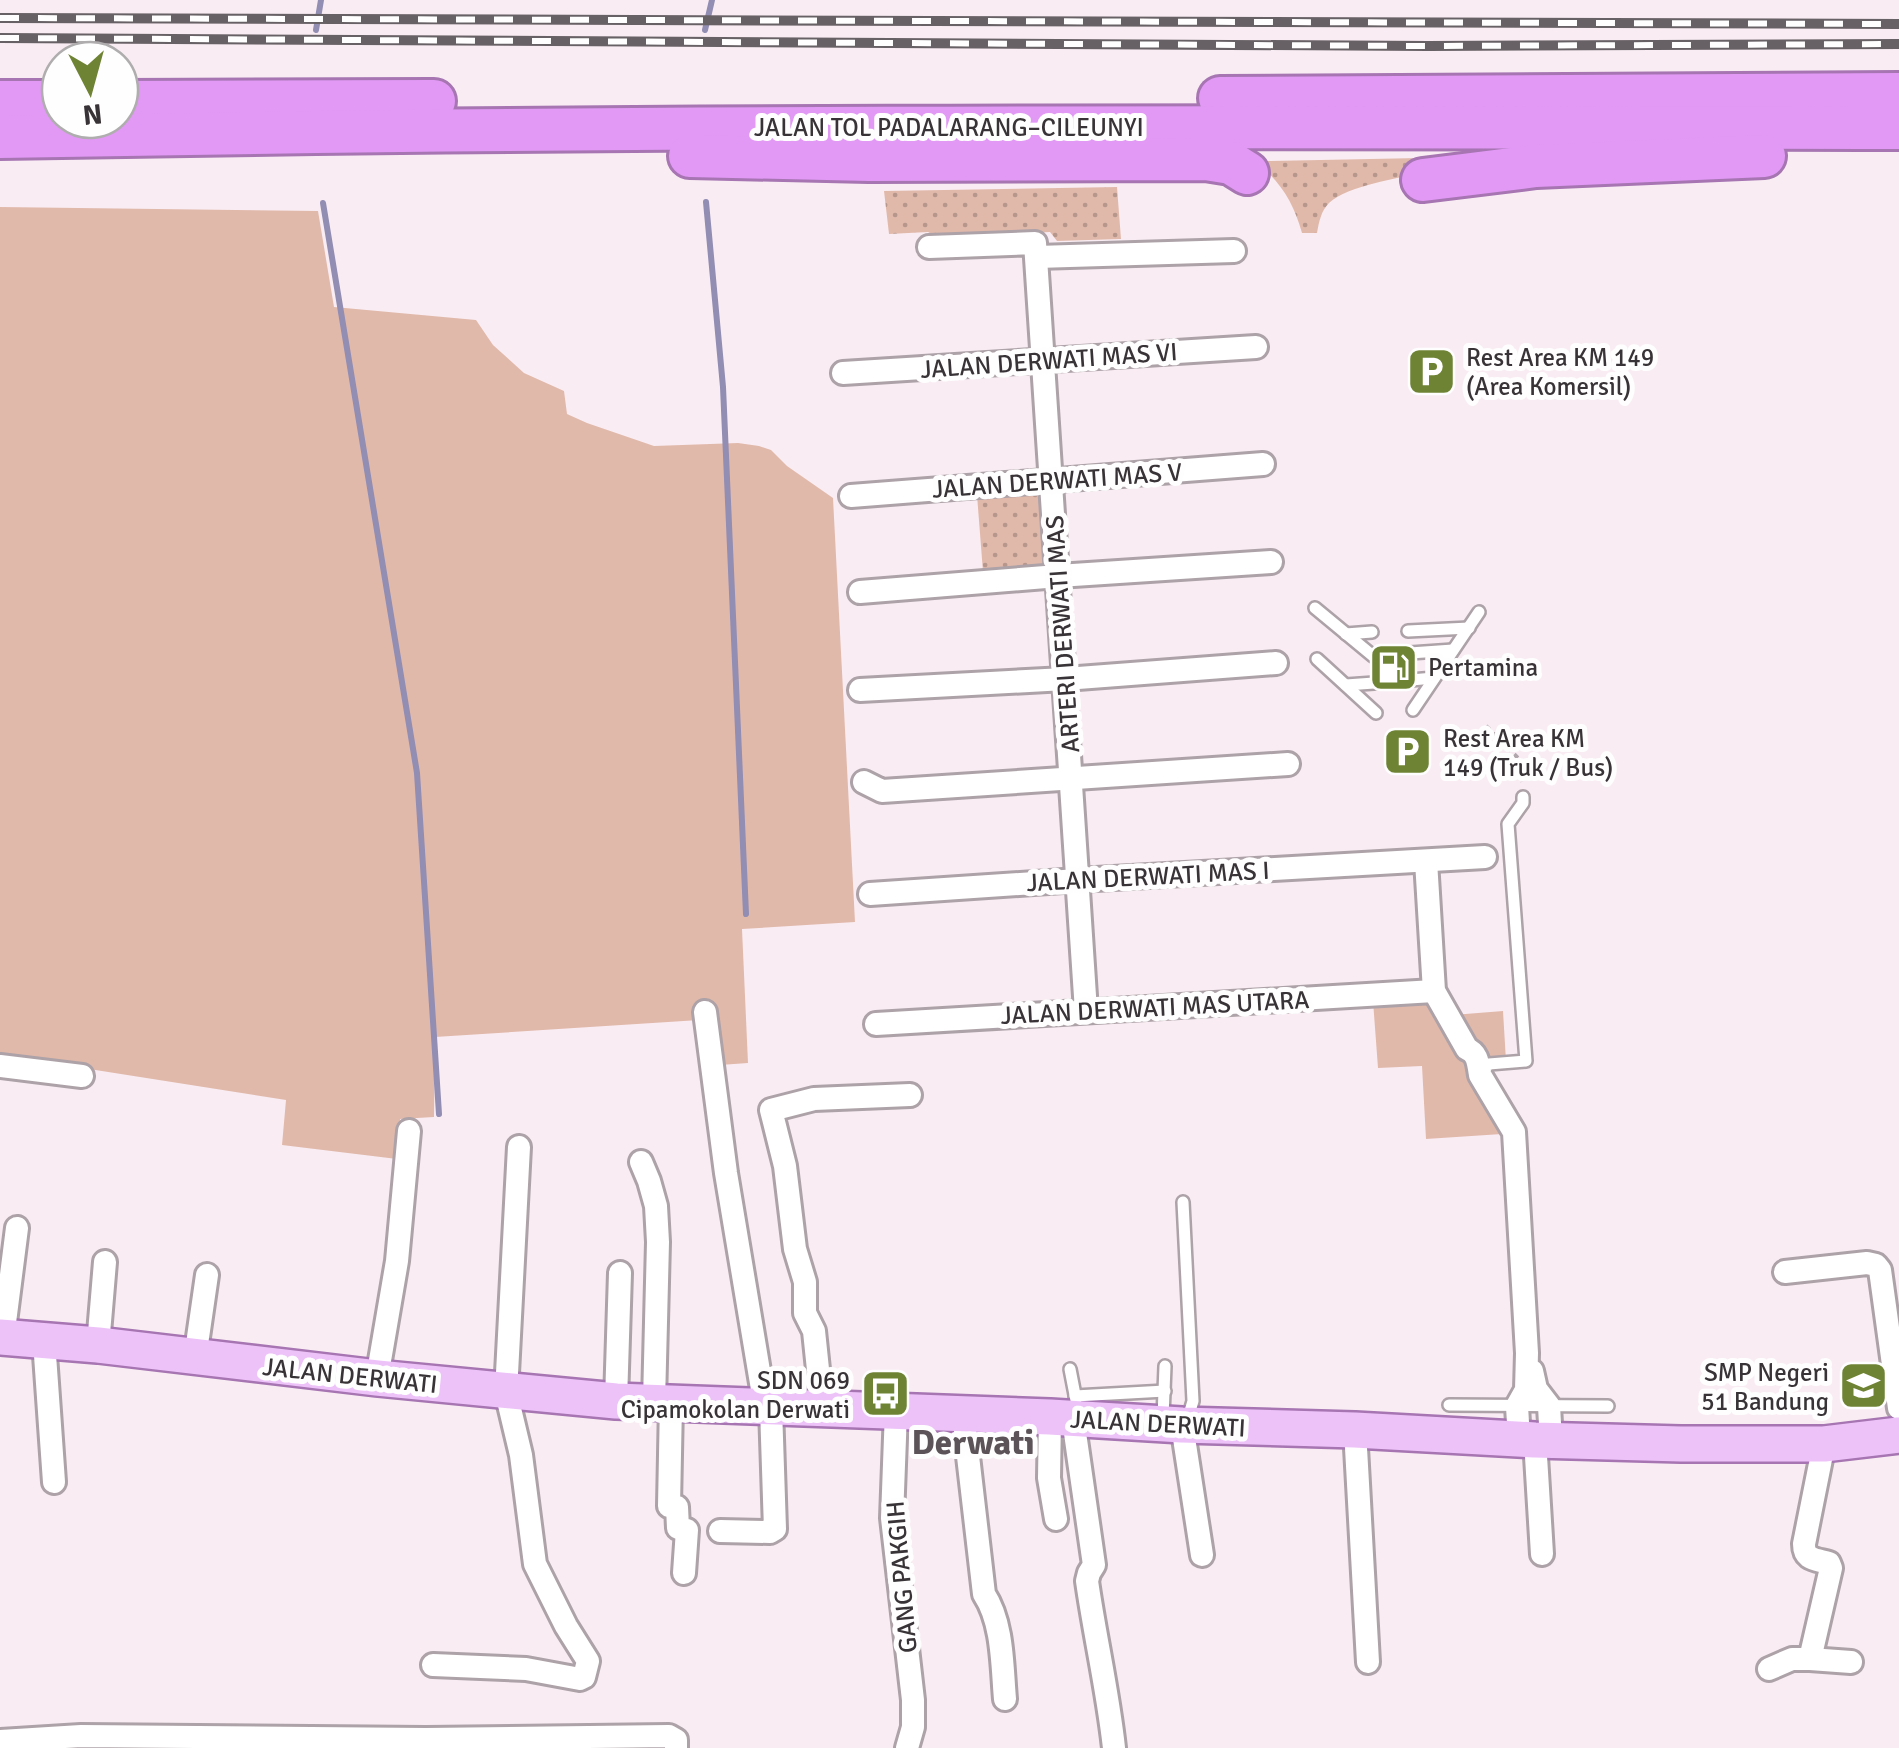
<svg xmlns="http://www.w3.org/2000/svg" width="1899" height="1748" font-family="Signika,sans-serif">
	<defs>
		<pattern id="park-dots" width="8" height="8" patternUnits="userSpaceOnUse" patternTransform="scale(2.5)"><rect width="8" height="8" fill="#e1b9ab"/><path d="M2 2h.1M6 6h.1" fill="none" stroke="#b7978c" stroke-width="1.8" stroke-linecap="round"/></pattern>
	</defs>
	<rect width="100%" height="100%" fill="#f9edf3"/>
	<g fill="#e1b9ab">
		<path d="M 0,207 L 318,211 L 334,307 L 476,320 L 493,345 L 524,373 L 564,391 L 567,414 L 587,423 L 654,446 L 738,443 L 759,446 L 771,450 L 787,466 L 833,498 L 855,922 L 742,929 L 748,1063 L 720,1065 L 715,1019 L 435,1037 L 434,1117 L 400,1119 L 397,1159 L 282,1145 L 286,1100 L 0,1055 Z"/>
		<path d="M 1429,997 L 1440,1016 L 1503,1011 L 1506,1061 L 1488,1063 L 1473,1082 L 1502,1134 L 1426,1139 L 1422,1066 L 1378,1068 L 1373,1001 Z"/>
	</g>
	<g fill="url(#park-dots)">
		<path d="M 1419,158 L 1423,172 C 1397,179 1349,185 1329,203 C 1321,211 1319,222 1317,233 L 1302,233 C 1294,204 1282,184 1260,165 L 1267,161 Z"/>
		<path d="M 1117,187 L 1121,239 L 1057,241 L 1050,232 L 939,238 L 928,232 L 889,234 L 884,191 Z"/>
		<path d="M 1042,490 L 1047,567 L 983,572 L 977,495 Z"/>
	</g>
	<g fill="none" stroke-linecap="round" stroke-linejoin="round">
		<g stroke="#928db2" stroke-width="6">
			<path d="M 316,30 L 321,0"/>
			<path d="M 705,30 L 712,0"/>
			<path d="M 706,202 L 723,387 L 746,914"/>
			<path d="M 323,203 L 417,773 L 439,1114"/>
		</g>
		<defs>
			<g id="service">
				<path d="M 1315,608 L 1373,656"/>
				<path d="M 1408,631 L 1469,628"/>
				<path d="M 1346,634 L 1372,632"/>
				<path d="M 1410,653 L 1453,650"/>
				<path d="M 1317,659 L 1376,713"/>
				<path d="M 1411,680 L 1434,678"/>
				<path d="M 1346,685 L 1374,683"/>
				<path d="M 1413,710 L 1479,612"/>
				<path d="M 1480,1075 L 1489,1064 L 1526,1061 L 1508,824 L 1523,803 L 1523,797"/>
				<path d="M 1183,1202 L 1193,1401 L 1188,1418"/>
				<path d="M 1070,1369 L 1076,1400"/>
				<path d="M 1075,1396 L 1165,1391"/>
				<path d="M 1449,1405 L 1608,1406"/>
				<path d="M 1163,1417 L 1165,1366"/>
			</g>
			<g id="minor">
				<path d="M 929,247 L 1035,243 L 1086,1011"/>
				<path d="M 1037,257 L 1234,251"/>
				<path d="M 843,373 L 1256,347"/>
				<path d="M 851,496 L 1263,464"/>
				<path d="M 860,592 L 1058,576 L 1271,562"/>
				<path d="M 860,690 L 1065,679 L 1276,663"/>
				<path d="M 864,782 L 882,791 L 1288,764"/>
				<path d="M 1426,861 L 1434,991 L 1467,1049 C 1478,1053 1478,1064 1480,1075 L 1514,1132 L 1527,1353 L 1526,1390 L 1517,1406 L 1519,1440"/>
				<path d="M 870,894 L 1078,880 L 1485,857"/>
				<path d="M 705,1012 L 726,1173 L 765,1407"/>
				<path d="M 876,1024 L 1434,991"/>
				<path d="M 0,1066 L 82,1076"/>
				<path d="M 641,1162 L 649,1181 L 656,1206 L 658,1242 L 654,1402"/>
				<path d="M 1785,1272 L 1867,1263 L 1876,1265 L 1880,1270 L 1899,1408"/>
				<path d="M 3,1338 L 17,1228"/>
				<path d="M 44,1341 L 54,1482"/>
				<path d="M 98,1345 L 105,1262"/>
				<path d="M 195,1358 L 207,1275"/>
				<path d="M 1532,1371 L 1536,1389 L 1549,1406 L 1551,1441"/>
				<path d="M 377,1378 L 397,1261 L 409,1131"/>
				<path d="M 616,1401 L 620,1273"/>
				<path d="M 671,1403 L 669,1506 L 677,1507 L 678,1528 L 687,1530 L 684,1573"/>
				<path d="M 822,1408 L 814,1331 L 805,1313 L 805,1282 L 795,1249 L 785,1166 L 771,1110 L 814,1099 L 910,1095"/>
				<path d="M 896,1411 L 892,1518 L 913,1700 L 913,1727 L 907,1748"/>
				<path d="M 963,1413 L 984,1594 C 1003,1623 1002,1665 1005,1699"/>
				<path d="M 1050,1417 L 1049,1478 L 1056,1519"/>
				<path d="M 1073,1419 L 1094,1565 L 1089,1573 L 1087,1581 C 1095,1637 1108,1692 1114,1748"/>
				<path d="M 1182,1425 L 1202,1555"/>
				<path d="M 1355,1430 L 1368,1662"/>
				<path d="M 1535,1440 L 1542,1554"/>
				<path d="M 720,1531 L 770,1532 L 775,1529 L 771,1408"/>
				<path d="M 1810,1659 L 1851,1662"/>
				<path d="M 433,1665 L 526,1669 L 580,1679 L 584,1677 L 588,1661 L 566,1626 L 535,1564 L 521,1455 L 506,1392 L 519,1147"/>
				<path d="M 1769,1669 L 1792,1659 L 1810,1659 L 1831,1568 L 1829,1563 C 1815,1559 1804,1560 1804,1544 L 1824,1444"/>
				<path d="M 0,1741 L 81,1736 L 426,1739 L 669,1736 L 676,1740 L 676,1748"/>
			</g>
			<path id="primary" d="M 0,1337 L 98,1345 L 377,1378 L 616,1401 L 1050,1417 L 1182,1425 L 1355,1430 L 1535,1440 L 1681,1444 L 1824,1444 L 1899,1435"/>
			<g id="motorway">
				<path d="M 1220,98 L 1899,94"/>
				<path d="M 0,102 L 60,102"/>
				<path d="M 120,102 L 434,101"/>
				<path d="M 0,137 C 633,125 1266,127 1899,128"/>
				<path d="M 690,156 L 869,160 L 1206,159 L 1231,163 L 1247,173"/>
				<path d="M 1423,180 L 1536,166 L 1764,156"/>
			</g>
		</defs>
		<use href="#service" stroke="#ada2a7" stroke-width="16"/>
		<use href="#minor" stroke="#ada2a7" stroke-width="28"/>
		<use href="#primary" stroke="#a675b2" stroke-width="40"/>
		<use href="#motorway" stroke="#a675b2" stroke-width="48"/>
		<path stroke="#b0a6ab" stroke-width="4" stroke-dasharray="5 5" stroke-linecap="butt" d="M 1486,726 L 1520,760 L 1522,782"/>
		<use href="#service" stroke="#fff" stroke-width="11"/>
		<use href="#minor" stroke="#fff" stroke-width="22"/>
		<use href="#primary" stroke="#edc2f9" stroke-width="35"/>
		<use href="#motorway" stroke="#e199f5" stroke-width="42"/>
		<defs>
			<g id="rail">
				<path d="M 0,18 L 1899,24"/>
				<path d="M 0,38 L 1428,46 L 1899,44"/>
			</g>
		</defs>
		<use href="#rail" stroke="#676064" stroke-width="10"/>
		<use href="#rail" stroke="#fefefe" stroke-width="6" stroke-dasharray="19" stroke-linecap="butt"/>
	</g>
	<defs>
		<symbol id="parking-square" viewBox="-11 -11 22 22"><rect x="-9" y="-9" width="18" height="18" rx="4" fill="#6f8334" stroke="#fefefe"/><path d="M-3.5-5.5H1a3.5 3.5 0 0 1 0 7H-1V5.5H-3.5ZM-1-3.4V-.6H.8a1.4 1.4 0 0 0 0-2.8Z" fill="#fff"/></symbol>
		<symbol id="fuel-square" viewBox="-11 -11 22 22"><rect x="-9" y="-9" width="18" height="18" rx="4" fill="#6f8334" stroke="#fefefe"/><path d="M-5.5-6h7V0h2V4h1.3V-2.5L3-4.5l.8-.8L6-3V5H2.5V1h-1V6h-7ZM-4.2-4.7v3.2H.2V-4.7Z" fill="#fff"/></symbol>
		<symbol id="school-square" viewBox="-11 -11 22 22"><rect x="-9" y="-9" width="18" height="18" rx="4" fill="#6f8334" stroke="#fefefe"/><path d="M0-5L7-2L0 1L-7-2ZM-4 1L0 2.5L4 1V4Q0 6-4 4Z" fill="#fff"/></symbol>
		<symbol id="bus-square" viewBox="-11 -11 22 22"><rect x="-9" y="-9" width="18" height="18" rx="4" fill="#6f8334" stroke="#fefefe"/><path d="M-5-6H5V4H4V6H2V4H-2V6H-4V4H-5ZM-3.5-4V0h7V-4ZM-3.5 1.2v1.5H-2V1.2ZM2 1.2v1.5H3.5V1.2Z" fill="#fff"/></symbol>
	</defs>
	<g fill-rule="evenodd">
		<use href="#parking-square" x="1404" y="344" width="55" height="55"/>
		<use href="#fuel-square" x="1366" y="640" width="55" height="55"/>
		<use href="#parking-square" x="1380" y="724" width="55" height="55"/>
		<use href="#school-square" x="1836" y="1358" width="55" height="55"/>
		<use href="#bus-square" x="858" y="1366" width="55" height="55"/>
	</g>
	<g text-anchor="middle" stroke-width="10" stroke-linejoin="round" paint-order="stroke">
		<g font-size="25" fill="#383336" stroke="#fefefe">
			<text x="949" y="136">JALAN TOL PADALARANG–CILEUNYI</text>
			<text transform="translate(1049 360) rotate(-4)" y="9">JALAN DERWATI MAS VI</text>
			<text transform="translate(1057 480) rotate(-4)" y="9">JALAN DERWATI MAS V</text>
			<text transform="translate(1062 634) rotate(-94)" y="9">ARTERI DERWATI MAS</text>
			<text transform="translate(1148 876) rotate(-3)" y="9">JALAN DERWATI MAS I</text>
			<text transform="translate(1155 1007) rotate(-3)" y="9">JALAN DERWATI MAS UTARA</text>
			<text transform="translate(350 1375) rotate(6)" y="9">JALAN DERWATI</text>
			<text transform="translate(1158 1423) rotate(3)" y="9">JALAN DERWATI</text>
			<text transform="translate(901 1577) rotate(-95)" y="9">GANG PAKGIH</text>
		</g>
		<g font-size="25" fill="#383336" stroke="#fefefe" text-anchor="start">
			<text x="1466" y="366">Rest Area KM 149<tspan x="1466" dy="29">(Area Komersil)</tspan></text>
			<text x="1428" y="676">Pertamina</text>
			<text x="1443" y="747">Rest Area KM<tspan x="1443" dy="29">149 (Truk / Bus)</tspan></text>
			<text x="1829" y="1381" text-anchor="end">SMP Negeri<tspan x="1829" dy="29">51 Bandung</tspan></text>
			<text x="850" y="1389" text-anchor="end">SDN 069<tspan x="850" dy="29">Cipamokolan Derwati</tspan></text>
		</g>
		<g font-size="35" font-weight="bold" fill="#5c5358" stroke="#fefefe">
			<text x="973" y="1454">Derwati</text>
		</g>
	</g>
	<g transform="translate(90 90) rotate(174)"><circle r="48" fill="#fefefe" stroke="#afadae" stroke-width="2.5"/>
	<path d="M0-8L18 38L0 25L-18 38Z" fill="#6f8334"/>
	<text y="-15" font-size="28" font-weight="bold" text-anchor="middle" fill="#383336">N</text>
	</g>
</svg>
